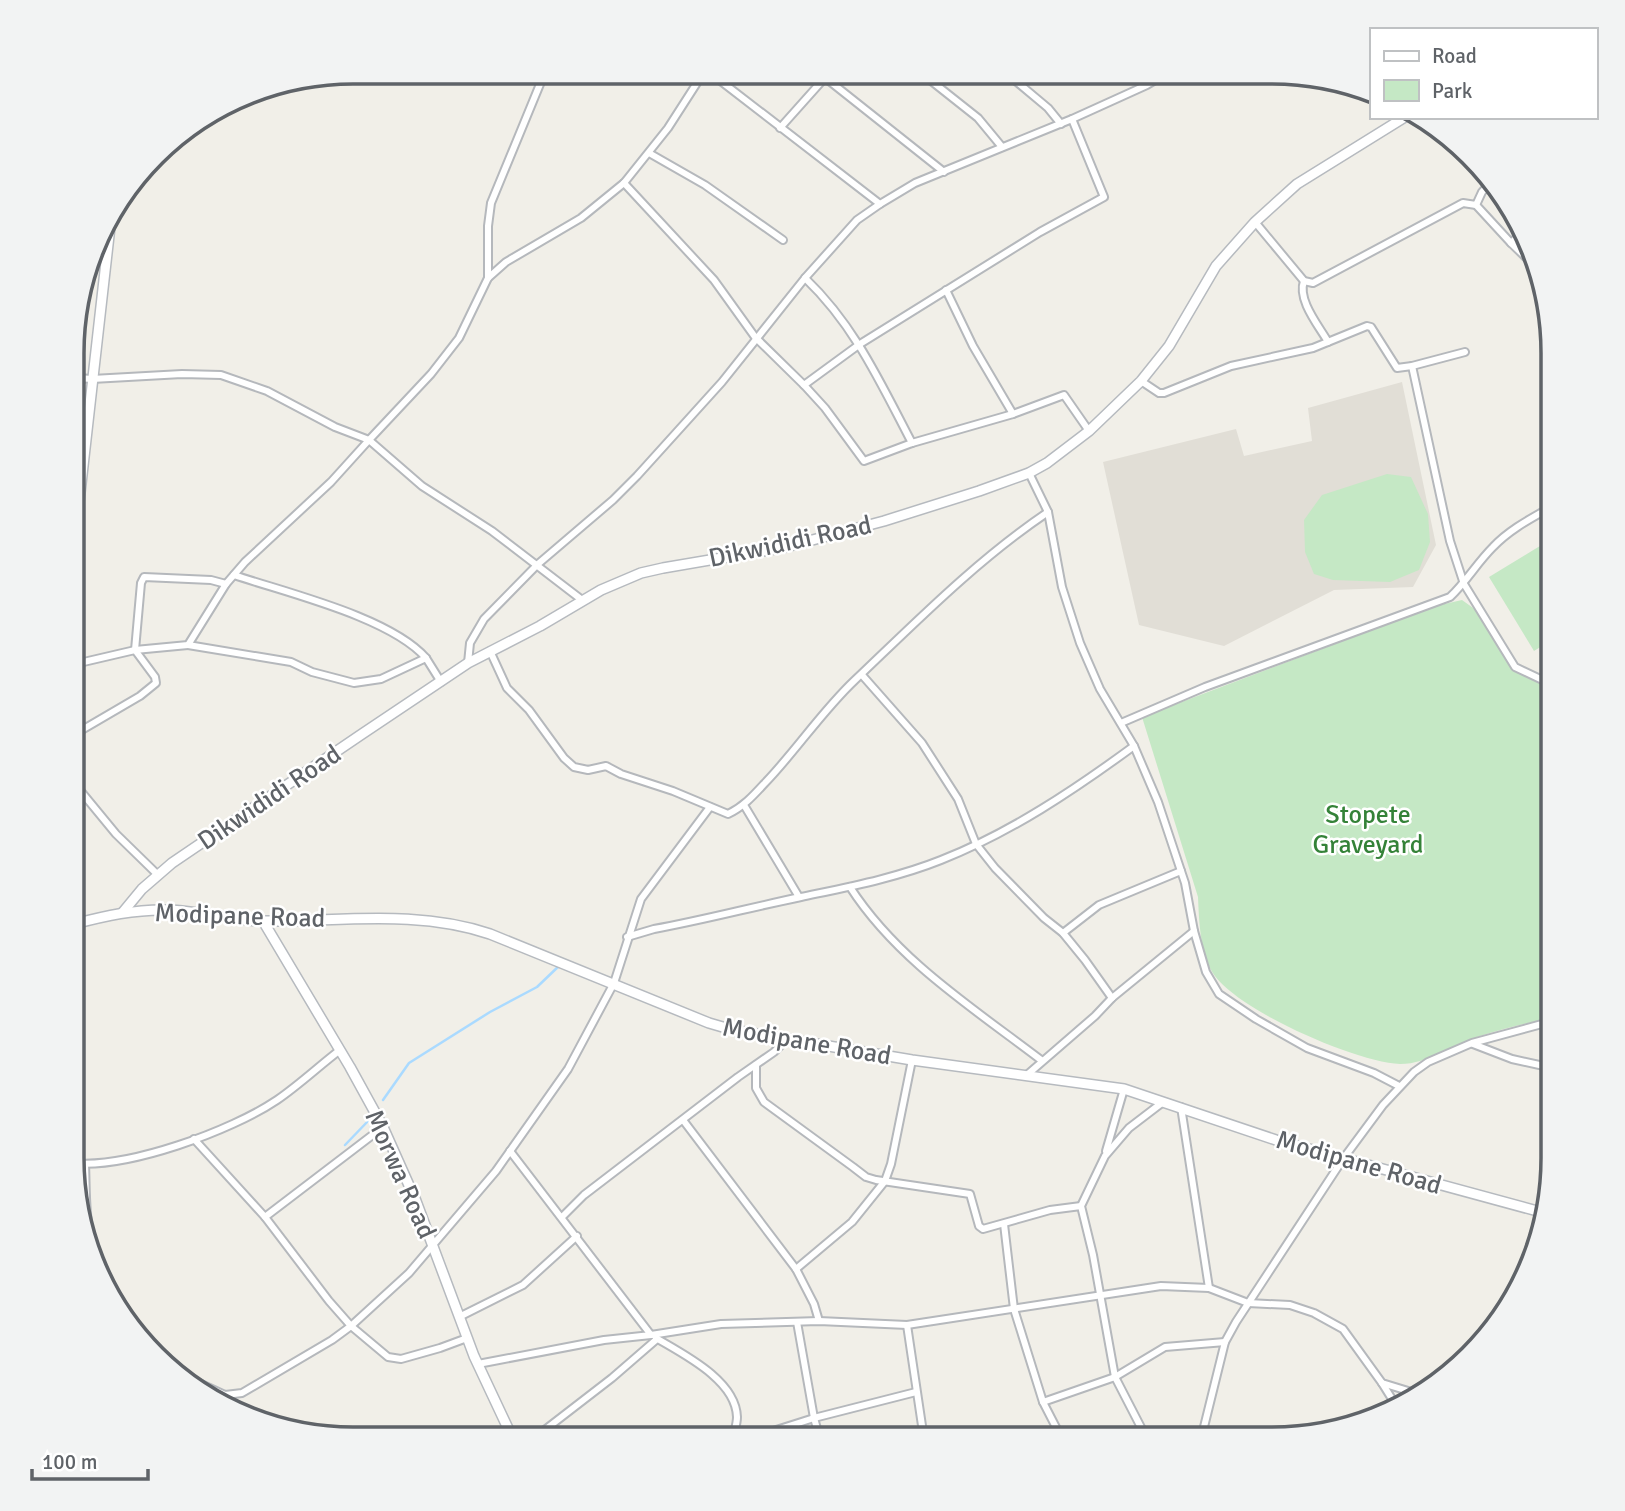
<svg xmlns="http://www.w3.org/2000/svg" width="1625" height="1511" font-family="Signika,sans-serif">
	<rect width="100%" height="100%" fill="#f1efe8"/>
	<path fill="#e1ded6" d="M 1402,382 L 1436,545 L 1413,587 L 1334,590 L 1224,646 L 1139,625 L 1103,462 L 1236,429 L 1244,456 L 1312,441 L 1308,408 Z"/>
	<g fill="#c5e8c5">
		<path d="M 1387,474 L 1411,477 L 1428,514 L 1430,542 L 1419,570 L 1390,582 L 1333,580 L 1314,574 L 1305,552 L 1304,520 L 1322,495 Z"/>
		<path d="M 1553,538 L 1553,639 L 1534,651 L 1489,577 Z"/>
		<path d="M 1462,600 L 1476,610 L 1517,672 L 1553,689 L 1553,1017 C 1529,1023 1504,1028 1480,1036 C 1454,1044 1429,1064 1400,1064 C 1356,1062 1232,1009 1211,970 C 1200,949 1199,920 1198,897 L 1142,717 L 1364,633 L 1440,605 Z"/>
	</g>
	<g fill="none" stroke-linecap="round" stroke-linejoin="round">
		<g stroke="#aadaff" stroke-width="2.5">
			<path d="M 383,1100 L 409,1063 L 490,1012 L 537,987 L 560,965"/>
			<path d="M 345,1145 L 370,1119"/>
		</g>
		<defs>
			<g id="street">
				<path d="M 709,72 L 880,204"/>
				<path d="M 818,72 L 944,172"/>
				<path d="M 920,72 L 978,118 L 1002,147"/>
				<path d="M 1005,72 L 1048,108 L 1061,124"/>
				<path d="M 780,128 L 830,72"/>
				<path d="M 649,153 L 705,185 L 783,240"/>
				<path d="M 624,183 L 714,280 L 755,337 L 804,385 L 825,408 L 864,461 L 912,443 L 1013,414 L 1064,395 L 1089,431"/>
				<path d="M 1476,205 L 1482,192 L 1492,181"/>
				<path d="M 1255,222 L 1304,281 L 1313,283 L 1463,203 L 1476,205 L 1511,243 L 1523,232"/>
				<path d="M 1511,243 L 1538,269"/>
				<path d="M 488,278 L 488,226 L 491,203 L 545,72"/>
				<path d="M 805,278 C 855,326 880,382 912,443"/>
				<path d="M 1304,281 C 1297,300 1319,326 1328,342"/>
				<path d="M 946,290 L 973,346 L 1013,414"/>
				<path d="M 1546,340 L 1553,335"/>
				<path d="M 1412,366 L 1450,541 L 1464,584 L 1515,667 L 1553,685"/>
				<path d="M 77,378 L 92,379 L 182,374 L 221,375 L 267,391 L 335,427 L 369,440 L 431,374 L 459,338 L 488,278 L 506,262 L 581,218 L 624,183 L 668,128 L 704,72"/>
				<path d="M 1141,381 L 1159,393 L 1164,393 L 1231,366 L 1313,348 L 1367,326 L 1371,327 L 1397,368 L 1412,366 L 1465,352"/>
				<path d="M 804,385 L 860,344 L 1040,232 L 1104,197 L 1072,119"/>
				<path d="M 1029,473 L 1048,512 L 1062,587 L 1080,643 L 1100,689 L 1134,746 L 1158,802 L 1185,883 L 1194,931 L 1206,972 L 1219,994 L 1256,1019 L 1307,1048 L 1374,1073 L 1399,1086"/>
				<path d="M 188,645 L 291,662 L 312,672 L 354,683 L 381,679 L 426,658 C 390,617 287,593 234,575"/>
				<path d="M 490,651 L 507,688 L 529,710 L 564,758 L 574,767 L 588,770 L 606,766 L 621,774 L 673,791 L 728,814 C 743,807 753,796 764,784 C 796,751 822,711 855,680 C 917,621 977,560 1048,512"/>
				<path d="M 426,658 L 441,682"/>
				<path d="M 468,663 L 470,643 L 484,619 L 538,564 L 613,500 L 637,476 L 722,382 L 805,278 L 857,220 L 880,204 L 915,183 L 1072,119 L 1147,85 L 1169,72"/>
				<path d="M 75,664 L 135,650 L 188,645 L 226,584 L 245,562 L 331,482 L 369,440 L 422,486 L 492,531 L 582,600"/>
				<path d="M 862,675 L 922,743 L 958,799 L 976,844 L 995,868 L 1044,918 L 1063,933 L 1085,960 L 1112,998"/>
				<path d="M 1121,723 L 1205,687 L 1450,597 C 1466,582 1477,563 1493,547 C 1510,529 1532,518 1553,506"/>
				<path d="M 75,734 L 140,696 L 156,683 L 155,677 L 135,650 L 141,583 L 144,577 L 211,580 L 226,584"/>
				<path d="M 74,783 L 116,834 L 157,874"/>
				<path d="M 744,805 L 799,897"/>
				<path d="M 850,887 C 897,960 973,1008 1041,1060"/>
				<path d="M 1063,933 L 1099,905 L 1181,871"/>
				<path d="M 627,937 L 654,929 C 704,920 752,907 801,897 C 848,887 896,878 941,860 C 1010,833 1074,790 1134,746"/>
				<path d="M 1473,1044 L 1512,1059 L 1553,1068"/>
				<path d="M 756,1065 L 756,1088 L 764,1102 L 853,1167 L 866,1177 L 876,1180 L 970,1194 L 979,1226 L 983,1229 L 1050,1210 L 1081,1206"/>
				<path d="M 1028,1074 L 1095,1016 L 1112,998 L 1194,931"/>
				<path d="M 1181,1107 L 1209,1288"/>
				<path d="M 683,1120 L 796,1269 L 814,1304 L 819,1321"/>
				<path d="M 194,1139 L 265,1217 L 329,1301 L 351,1326 L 388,1357 L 401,1359 L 440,1348 L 467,1338"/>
				<path d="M 1106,1151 L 1124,1089"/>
				<path d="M 72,1163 C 127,1169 231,1131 277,1100 C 299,1085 319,1066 340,1050"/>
				<path d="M 85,1164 C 86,1186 85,1214 90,1235 C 101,1277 134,1322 159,1357"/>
				<path d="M 265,1217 L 383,1127"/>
				<path d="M 562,1217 L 584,1195 L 738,1077 L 774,1052 L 786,1040"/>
				<path d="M 1004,1224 L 1014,1309 L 1043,1402 L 1062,1439"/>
				<path d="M 796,1269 L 852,1222 L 885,1181 L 891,1164 L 912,1060"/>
				<path d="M 459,1317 L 523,1285 L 577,1236"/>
				<path d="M 797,1322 L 814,1418 L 916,1392"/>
				<path d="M 907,1325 L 924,1439"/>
				<path d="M 651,1335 L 721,1324 L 819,1321 L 907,1325 L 1161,1286 L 1209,1288 L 1248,1303 L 1290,1305 L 1314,1313 L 1343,1329 L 1382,1383 L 1418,1394"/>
				<path d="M 656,1338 C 683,1354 736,1380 737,1417 C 737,1424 734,1432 733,1439"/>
				<path d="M 478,1364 L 604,1340 L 651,1335 L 510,1151"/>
				<path d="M 186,1377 L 225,1395 L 242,1393 L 332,1340 L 351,1326 L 409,1273 L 496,1171 L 568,1069 L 614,983 L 641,899 L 710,807"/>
				<path d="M 1382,1383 L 1397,1407"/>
				<path d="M 1043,1402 L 1115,1377 L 1165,1347 L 1225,1342"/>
				<path d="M 533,1439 L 612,1378 L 657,1339"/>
				<path d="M 748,1439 L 814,1418 L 820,1439"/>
				<path d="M 1147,1439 L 1115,1377 L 1093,1255 L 1081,1206 L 1105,1156 L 1129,1128 L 1163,1102"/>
				<path d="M 1201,1439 L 1225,1342 L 1236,1322 L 1343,1159 L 1383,1105 L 1414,1072 L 1428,1062 L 1472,1043 L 1553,1021"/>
			</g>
			<g id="secondary">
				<path d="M 76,528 L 112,209"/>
				<path d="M 123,912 L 142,889 L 172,863 L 362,734 L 468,663 L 540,626 L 601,590 L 641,573 L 663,568 L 786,547 L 884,521 L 979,491 L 1029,473 L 1047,463 L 1089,431 L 1141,381 L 1169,346 L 1216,266 L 1255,222 L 1297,184 L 1405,117"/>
				<path d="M 263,921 L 350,1067 L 383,1127 L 416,1201 L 474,1356 L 513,1439"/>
				<path d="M 74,924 C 105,916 135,909 168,910 C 200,911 231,920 263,921 C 339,922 416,909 490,934 L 709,1023 L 733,1030 L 912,1060 L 1124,1089 L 1276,1140 L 1541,1212"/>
			</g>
		</defs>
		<use href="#street" stroke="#b5b8bc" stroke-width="10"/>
		<use href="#secondary" stroke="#b6babf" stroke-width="12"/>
		<use href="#street" stroke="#fff" stroke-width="6"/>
		<use href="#secondary" stroke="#fff" stroke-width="9"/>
	</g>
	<g text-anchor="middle" stroke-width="5" stroke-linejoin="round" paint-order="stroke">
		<g font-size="26" fill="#5f6368" stroke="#fff">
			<text transform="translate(790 541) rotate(-12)" y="9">Dikwididi Road</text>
			<text transform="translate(269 797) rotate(-34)" y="9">Dikwididi Road</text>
			<text transform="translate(240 915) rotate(2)" y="9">Modipane Road</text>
			<text transform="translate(807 1041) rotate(10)" y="9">Modipane Road</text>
			<text transform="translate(1359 1162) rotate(16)" y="9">Modipane Road</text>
			<text transform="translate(401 1174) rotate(66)" y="9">Morwa Road</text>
		</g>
		<g font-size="26" fill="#348238" stroke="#fff">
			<text x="1368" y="823">Stopete<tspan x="1368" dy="30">Graveyard</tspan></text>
		</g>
	</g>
	<path d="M0 0H1625V1511H0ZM353 84H1272A269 269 0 0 1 1541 353V1158A269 269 0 0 1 1272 1427H353A269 269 0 0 1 84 1158V353A269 269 0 0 1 353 84Z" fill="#f2f3f3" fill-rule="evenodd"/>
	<path fill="none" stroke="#5f6368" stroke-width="3.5" d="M353 84H1272A269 269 0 0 1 1541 353V1158A269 269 0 0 1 1272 1427H353A269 269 0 0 1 84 1158V353A269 269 0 0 1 353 84Z"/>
	<rect x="1370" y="28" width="228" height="91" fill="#ffffff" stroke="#bfc1c3" stroke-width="2"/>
	<rect x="1384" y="51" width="35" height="10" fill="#ffffff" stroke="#bfc1c3" stroke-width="2"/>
	<text x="1432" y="63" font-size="21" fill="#5f6368">Road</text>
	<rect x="1384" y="80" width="35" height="21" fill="#c5e8c5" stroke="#bfc1c3" stroke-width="2"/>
	<text x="1432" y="98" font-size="21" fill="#5f6368">Park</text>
	<path d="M32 1469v10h116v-10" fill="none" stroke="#5f6368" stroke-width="3.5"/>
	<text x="42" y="1469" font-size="21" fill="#5f6368" stroke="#ffffff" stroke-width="5" paint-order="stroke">100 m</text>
</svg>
